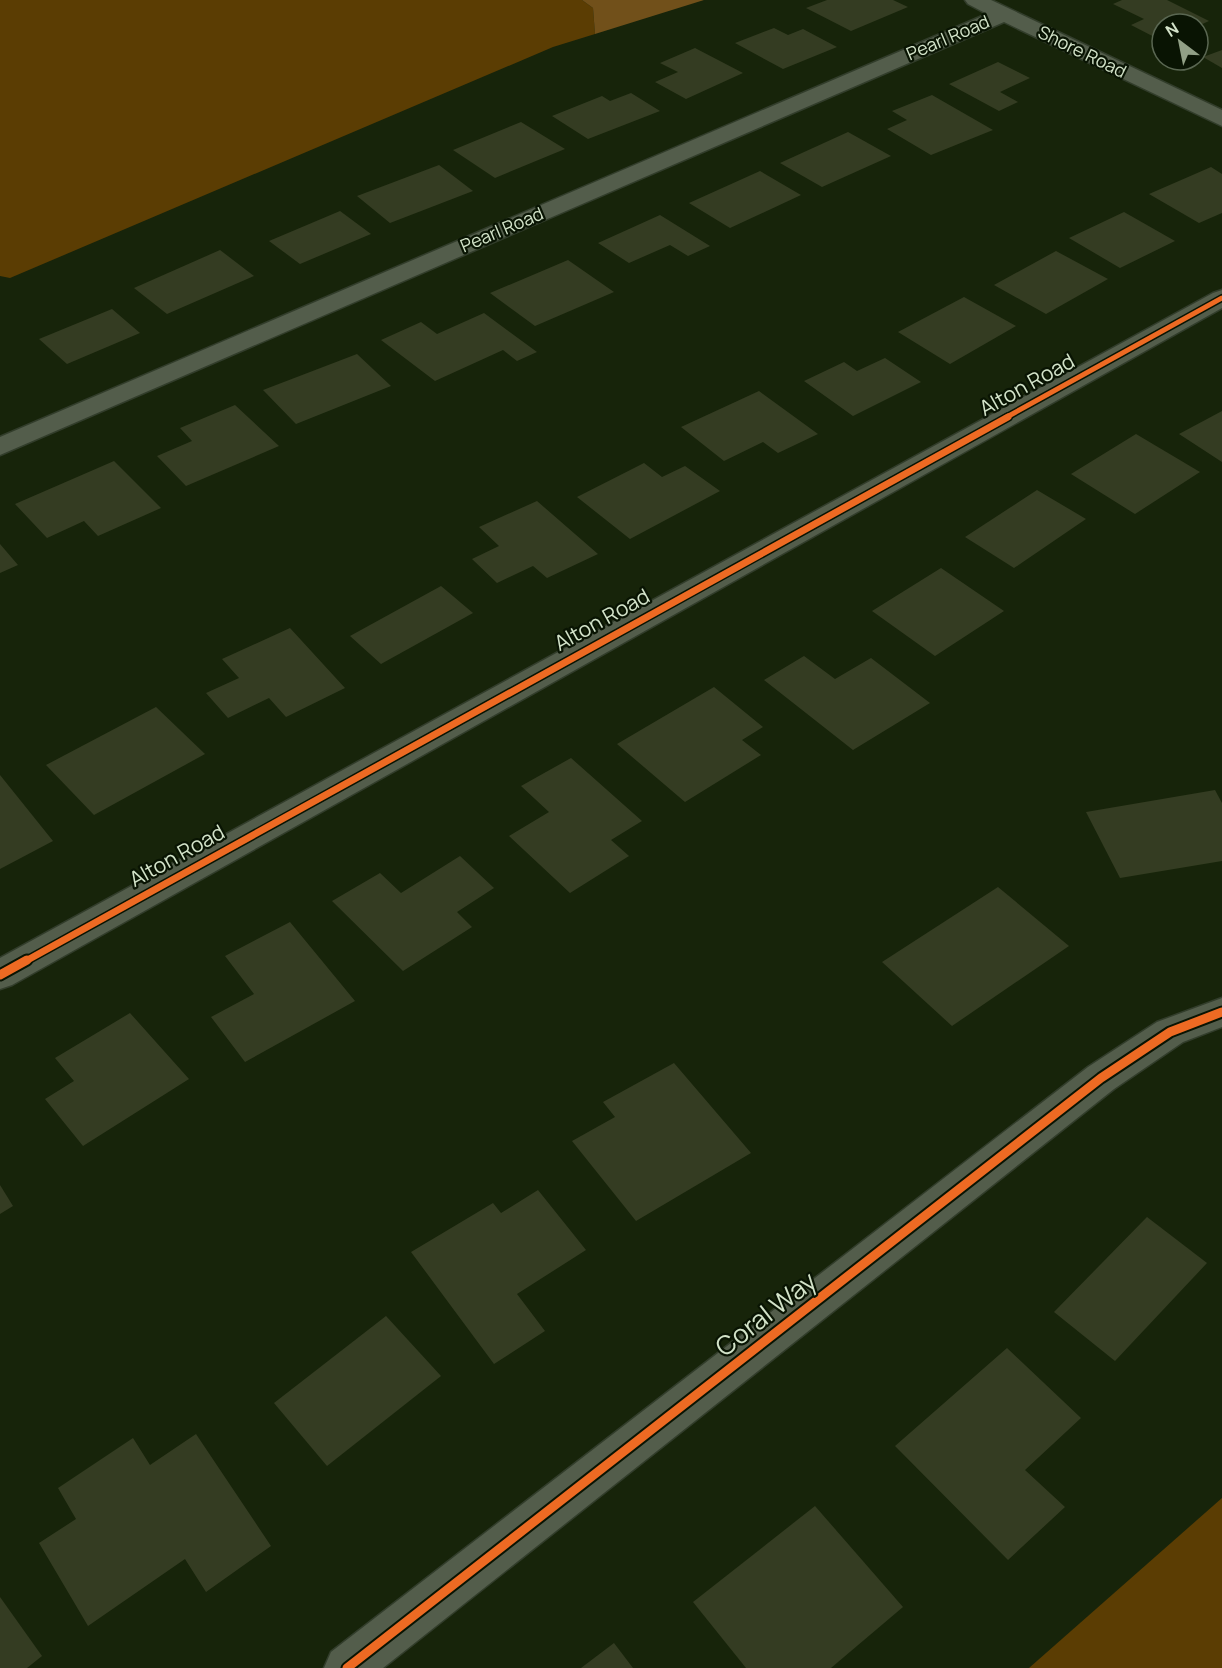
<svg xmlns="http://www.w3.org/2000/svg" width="1222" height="1668" font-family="Manrope,sans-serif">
	<rect width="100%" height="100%" fill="#17240a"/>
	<g fill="#5b3d03">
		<path d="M 0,0 L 582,0 L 593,8 L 595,34 L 553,47 L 10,278 L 0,276 Z"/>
		<path d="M 1222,1498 L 1222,1668 L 1029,1668 Z"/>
	</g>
	<path fill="#71501a" d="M 582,0 L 704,0 L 595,34 L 593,8 Z"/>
	<g fill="#343c22">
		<path d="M 827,0 L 893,0 L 908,7 L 851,31 L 806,8 Z"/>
		<path d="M 1122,0 L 1167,0 L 1209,21 L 1198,26 L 1198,24 L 1162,24 L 1162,41 L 1131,25 L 1144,19 L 1113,4 Z"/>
		<path d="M 774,28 L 788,35 L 803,29 L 837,47 L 783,69 L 735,43 Z"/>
		<path d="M 695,48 L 743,73 L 686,99 L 655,82 L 678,72 L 660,63 Z"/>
		<path d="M 1222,50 L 1222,68 L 1203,57 Z"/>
		<path d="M 998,62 L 1030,78 L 1000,92 L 1018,102 L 999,111 L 949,84 Z"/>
		<path d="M 631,93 L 660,111 L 588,139 L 552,116 L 602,96 L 610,101 Z"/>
		<path d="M 932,95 L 993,130 L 931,155 L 887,129 L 907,120 L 892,111 Z"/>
		<path d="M 521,122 L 565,149 L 495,178 L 453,150 Z"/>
		<path d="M 848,132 L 891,156 L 822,187 L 780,163 Z"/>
		<path d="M 439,165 L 473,191 L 390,223 L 357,196 Z"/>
		<path d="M 1211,167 L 1222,174 L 1222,213 L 1199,223 L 1149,194 Z"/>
		<path d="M 760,171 L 801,195 L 730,228 L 689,203 Z"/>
		<path d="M 340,211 L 371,234 L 300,264 L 269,241 Z"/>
		<path d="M 1124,212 L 1175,241 L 1120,268 L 1069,238 Z"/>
		<path d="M 660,215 L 710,246 L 688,256 L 670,245 L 629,263 L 598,243 Z"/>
		<path d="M 220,250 L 254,276 L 167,314 L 134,288 Z"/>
		<path d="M 1056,251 L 1108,279 L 1046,314 L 994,285 Z"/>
		<path d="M 568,260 L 614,292 L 535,326 L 490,293 Z"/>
		<path d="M 964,297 L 1016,326 L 950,364 L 898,332 Z"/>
		<path d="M 112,309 L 140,333 L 67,364 L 39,339 Z"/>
		<path d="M 484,313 L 537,352 L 517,361 L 503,350 L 435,381 L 381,340 L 421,322 L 437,334 Z"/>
		<path d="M 357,354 L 391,386 L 296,424 L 263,390 Z"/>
		<path d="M 885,358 L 921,382 L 853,416 L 804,381 L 844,362 L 857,371 Z"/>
		<path d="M 759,391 L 818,434 L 778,453 L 763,442 L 724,461 L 681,427 Z"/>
		<path d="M 235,405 L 279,446 L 186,486 L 157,456 L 192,441 L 180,428 Z"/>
		<path d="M 1222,411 L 1222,462 L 1179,434 Z"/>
		<path d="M 1136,434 L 1200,472 L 1135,514 L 1071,474 Z"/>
		<path d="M 114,461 L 161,508 L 98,536 L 84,521 L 47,538 L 15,504 Z"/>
		<path d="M 644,463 L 662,477 L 685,466 L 720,491 L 630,539 L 577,497 Z"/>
		<path d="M 1037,490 L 1086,519 L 1014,568 L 965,537 Z"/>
		<path d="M 537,501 L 598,554 L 547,578 L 533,566 L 497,583 L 472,559 L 499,546 L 479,527 Z"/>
		<path d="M 0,544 L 18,565 L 0,573 Z"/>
		<path d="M 941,568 L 1004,611 L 935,656 L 872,611 Z"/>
		<path d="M 441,586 L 473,613 L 381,664 L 350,636 Z"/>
		<path d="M 290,628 L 345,688 L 286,717 L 269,698 L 228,718 L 206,693 L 239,678 L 222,659 Z"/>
		<path d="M 804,656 L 835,679 L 871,658 L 930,703 L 853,750 L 764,680 Z"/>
		<path d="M 714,687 L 763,727 L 742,740 L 761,755 L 685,802 L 617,744 Z"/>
		<path d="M 156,707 L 205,754 L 94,815 L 46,765 Z"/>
		<path d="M 571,758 L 642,821 L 611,840 L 629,856 L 570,893 L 509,836 L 549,812 L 521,786 Z"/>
		<path d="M 0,775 L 53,841 L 0,869 Z"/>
		<path d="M 1215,790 L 1222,803 L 1222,861 L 1120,878 L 1086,812 Z"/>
		<path d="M 460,856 L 494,888 L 457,912 L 472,927 L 403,971 L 332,901 L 380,873 L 401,893 Z"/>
		<path d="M 998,887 L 1069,946 L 952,1026 L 882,962 Z"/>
		<path d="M 290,922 L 355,1001 L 245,1062 L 211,1017 L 254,994 L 225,956 Z"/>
		<path d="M 130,1013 L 189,1079 L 83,1146 L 45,1099 L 74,1081 L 55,1058 Z"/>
		<path d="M 674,1063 L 751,1153 L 636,1221 L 572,1141 L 615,1117 L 603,1102 Z"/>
		<path d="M 0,1185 L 13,1206 L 0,1214 Z"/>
		<path d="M 538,1190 L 586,1250 L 517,1294 L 545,1331 L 494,1364 L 411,1252 L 493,1203 L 501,1213 Z"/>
		<path d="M 1147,1217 L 1207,1263 L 1115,1361 L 1054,1312 Z"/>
		<path d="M 386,1316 L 441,1376 L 327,1466 L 274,1403 Z"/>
		<path d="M 1007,1348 L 1081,1418 L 1025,1470 L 1065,1507 L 1008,1560 L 895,1446 Z"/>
		<path d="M 196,1434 L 271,1546 L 206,1592 L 185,1559 L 88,1626 L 39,1543 L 76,1519 L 58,1488 L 133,1438 L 150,1465 Z"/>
		<path d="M 815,1506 L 903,1607 L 831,1668 L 746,1668 L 693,1602 Z"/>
		<path d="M 0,1597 L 42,1656 L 27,1668 L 0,1668 Z"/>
		<path d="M 614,1643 L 633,1668 L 581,1668 Z"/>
	</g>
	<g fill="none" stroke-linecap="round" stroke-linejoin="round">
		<defs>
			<g id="minor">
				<path d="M 965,0 L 991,0 L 1222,110 L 1222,126 L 1004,22 L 0,455 L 0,437 L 987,14 L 968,4 Z"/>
				<path d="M 1222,998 L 1222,1027 L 1183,1042 L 1114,1089 L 383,1668 L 324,1668 L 331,1652 L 1088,1067 L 1157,1022 Z"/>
			</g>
			<path id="tertiary" d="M 1222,290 L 1222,308 L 12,985 L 0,989 L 0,958 L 1213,293 Z"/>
		</defs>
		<use href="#minor" stroke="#323d2b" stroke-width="3"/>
		<use href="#tertiary" stroke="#323d2b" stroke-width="3"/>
		<use href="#minor" fill="#535d4b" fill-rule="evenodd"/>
		<use href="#tertiary" fill="#535d4b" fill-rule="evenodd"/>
		<defs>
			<path id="cycleway-far2" d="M 1005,418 L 1222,298"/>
			<path id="cycleway-far1" d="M 24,962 L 1008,417"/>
			<g id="cycleway">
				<path d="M 0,975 L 27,960"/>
				<path d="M 347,1668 L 1101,1078 L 1170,1032 L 1222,1012"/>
			</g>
		</defs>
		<use href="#cycleway-far2" stroke="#091403" stroke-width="8"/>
		<use href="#cycleway-far1" stroke="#091403" stroke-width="10"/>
		<use href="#cycleway" stroke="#091403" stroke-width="13"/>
		<use href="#cycleway-far2" stroke="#ed6a23" stroke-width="5"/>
		<use href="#cycleway-far1" stroke="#ed6a23" stroke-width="7"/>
		<use href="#cycleway" stroke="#ed6a23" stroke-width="9"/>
	</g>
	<g text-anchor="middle" stroke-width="4.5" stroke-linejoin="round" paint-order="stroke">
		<g font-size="18" fill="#d3e3c9" stroke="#091403">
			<text transform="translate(948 38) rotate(-23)" y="6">Pearl Road</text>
			<text transform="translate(1082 52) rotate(26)" y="6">Shore Road</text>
			<text transform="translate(502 230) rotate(-23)" y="6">Pearl Road</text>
		</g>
		<g font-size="21" fill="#d3e3c9" stroke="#091403">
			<text transform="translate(1027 385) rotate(-29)" y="7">Alton Road</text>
			<text transform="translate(602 620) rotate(-29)" y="7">Alton Road</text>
			<text transform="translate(177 856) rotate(-29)" y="7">Alton Road</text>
		</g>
		<g font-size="26" fill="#d3e3c9" stroke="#091403">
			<text transform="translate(766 1314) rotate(-38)" y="9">Coral Way</text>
		</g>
	</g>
	<g transform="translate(1180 42) rotate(328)"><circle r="28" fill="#091403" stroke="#5a6752" stroke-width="1.5"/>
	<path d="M0-4.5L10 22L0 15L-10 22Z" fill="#91a086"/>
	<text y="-9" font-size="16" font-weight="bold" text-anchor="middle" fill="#d3e3c9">N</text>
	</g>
</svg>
